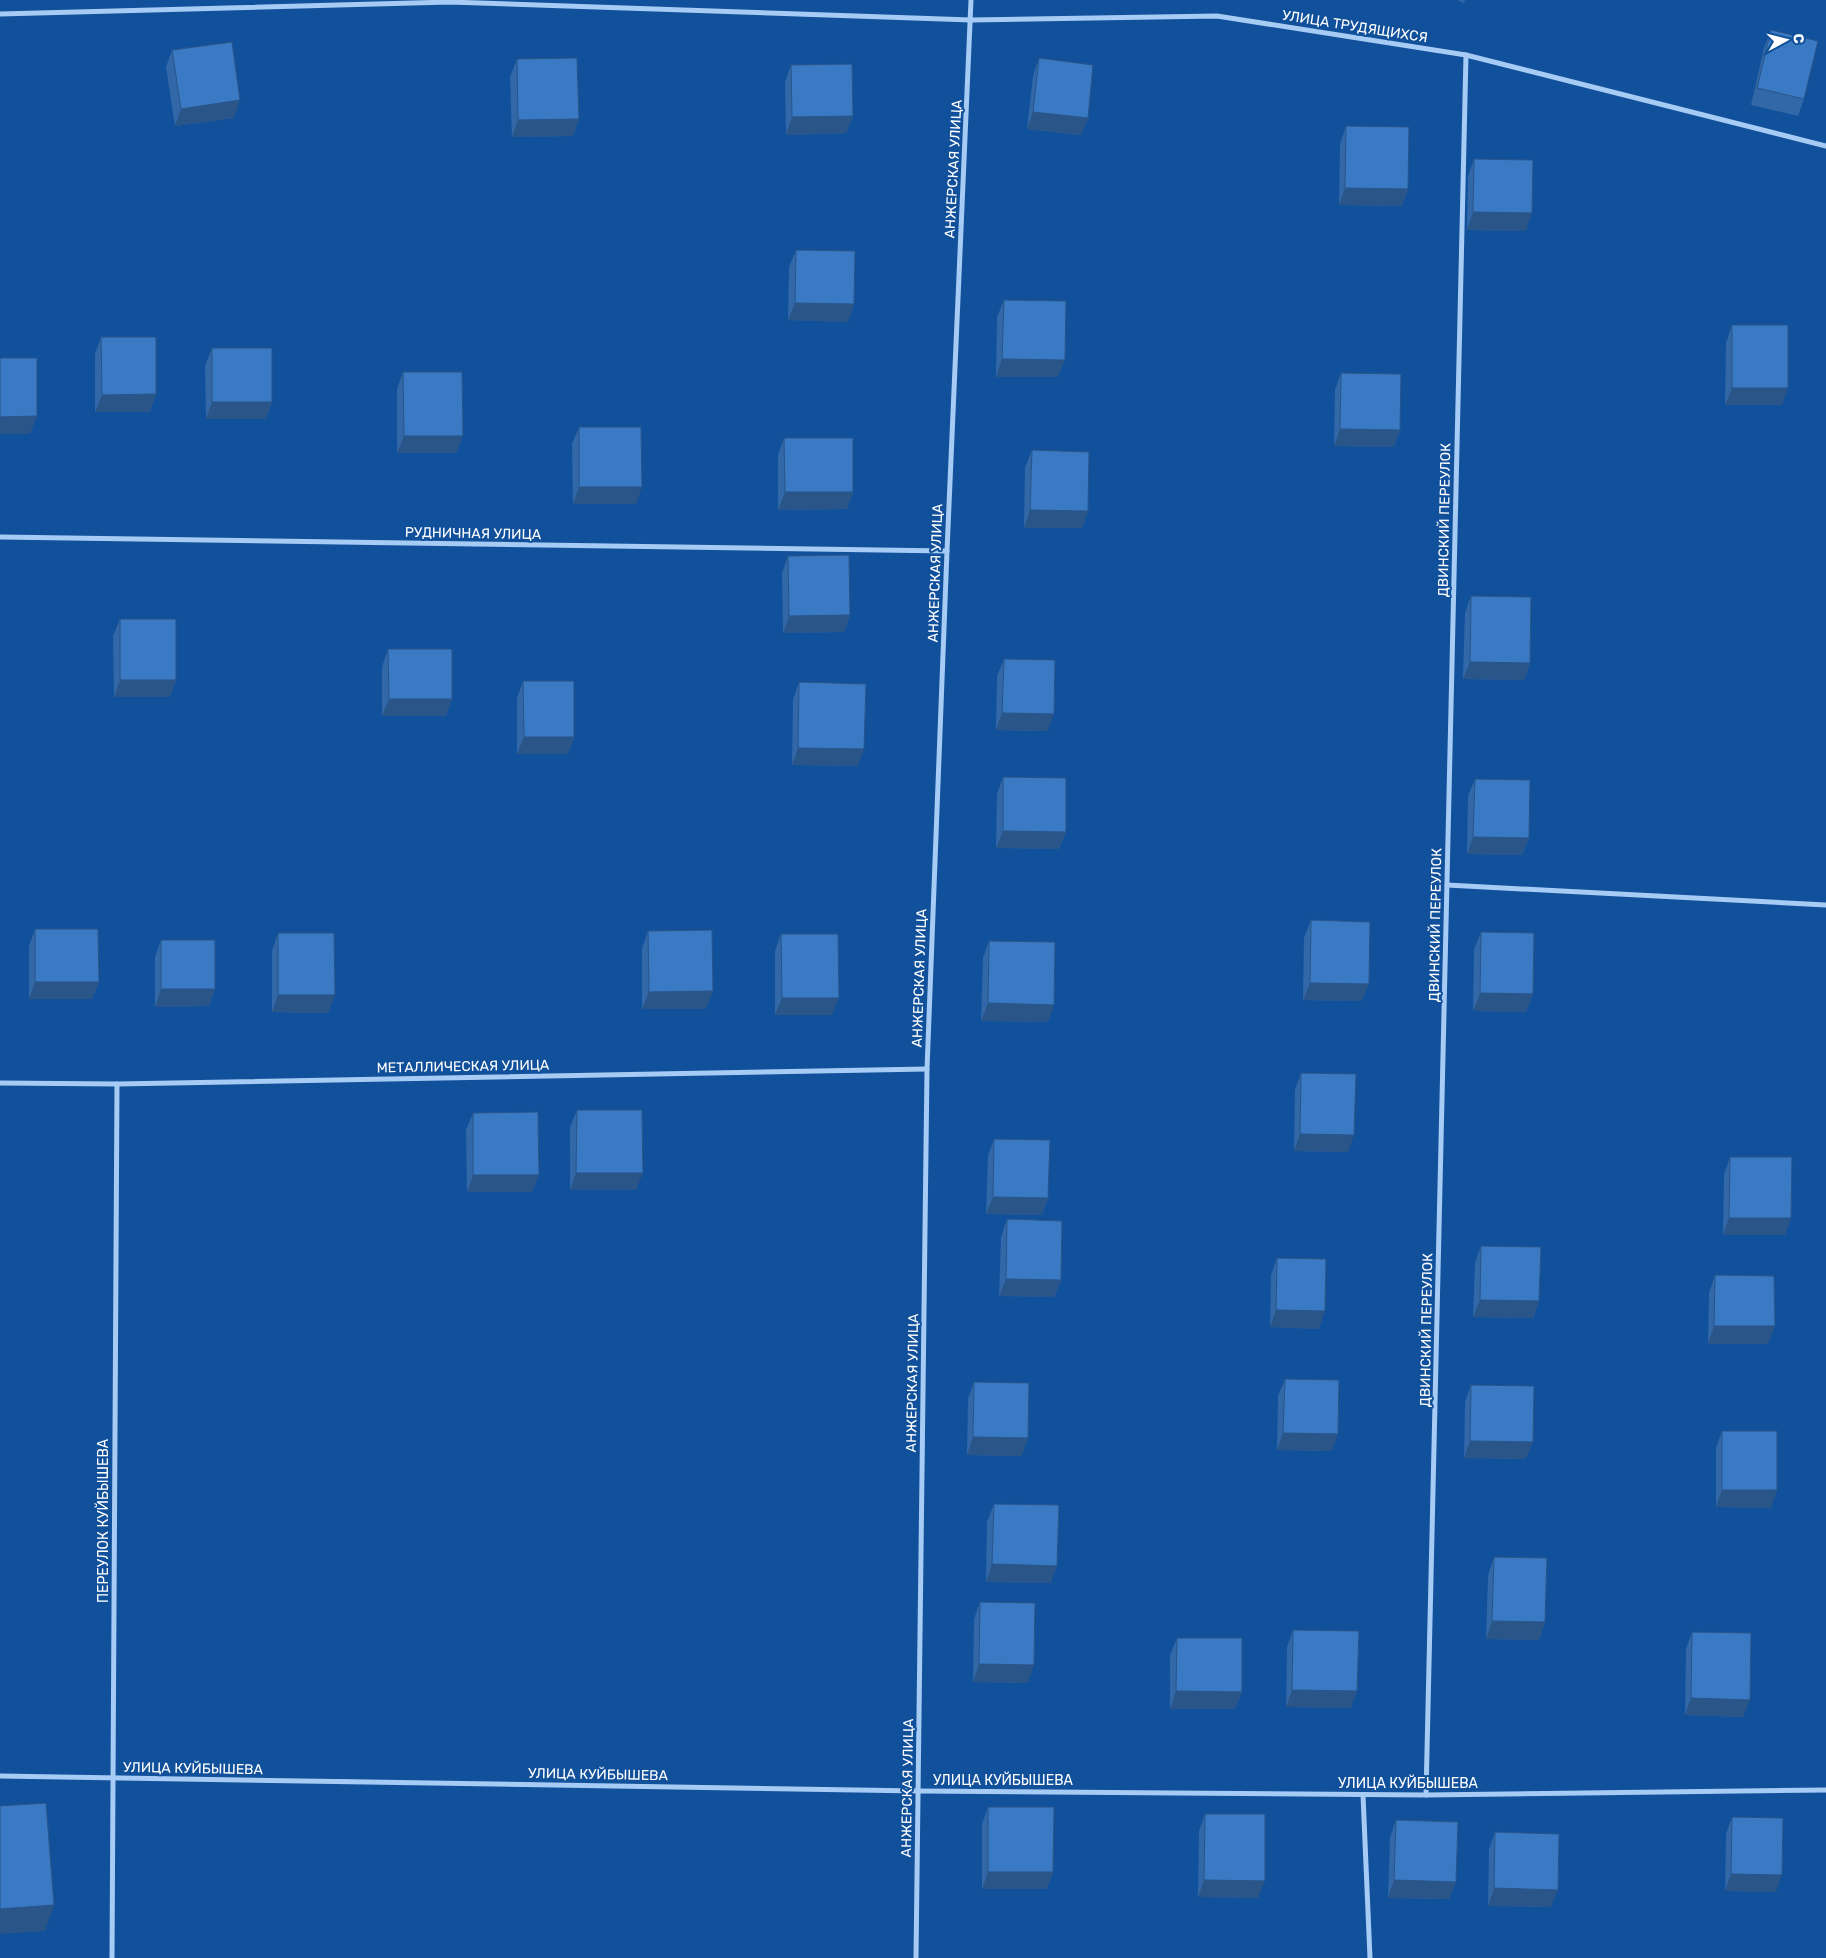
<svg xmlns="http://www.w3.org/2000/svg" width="1826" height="1958" font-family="Rubik,sans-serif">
	<rect width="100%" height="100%" fill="#11509b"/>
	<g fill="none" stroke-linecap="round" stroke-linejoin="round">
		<g stroke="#a6cbf4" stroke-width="5">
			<path d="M 0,14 L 450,2 L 971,20 L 1217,16 L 1466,55 L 1826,146"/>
			<path d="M 0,537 L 947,551"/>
			<path d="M 1447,885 L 1826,905"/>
			<path d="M 0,1083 L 117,1084 L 927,1069"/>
			<path d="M 0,1776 L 919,1791 L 1426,1795 L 1826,1790"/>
			<path d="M 1363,1795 L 1370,1958"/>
			<path d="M 1426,1795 L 1466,55"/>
			<path d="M 112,1958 L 117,1084"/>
			<path d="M 916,1958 L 927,1069 L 947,551 L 971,0"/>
		</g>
	</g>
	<g fill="#3268a8">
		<path d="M 1457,0 L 1465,0 L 1464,3 Z"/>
		<path d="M 1771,30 L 1804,99 L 1798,116 L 1751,105 L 1764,48 Z"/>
		<path d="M 172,50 L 234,118 L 175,126 L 166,67 Z"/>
		<path d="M 1039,58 L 1088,118 L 1081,135 L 1027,129 L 1033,76 Z"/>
		<path d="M 517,59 L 579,119 L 573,136 L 512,137 L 510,77 Z"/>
		<path d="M 791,65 L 853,116 L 846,133 L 786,135 L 785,82 Z"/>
		<path d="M 1346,126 L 1408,189 L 1402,206 L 1339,205 L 1340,144 Z"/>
		<path d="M 1474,159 L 1526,231 L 1467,230 L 1468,176 Z"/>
		<path d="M 796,250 L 854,304 L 848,322 L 788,320 L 789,267 Z"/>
		<path d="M 1004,300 L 1065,360 L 1058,377 L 996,377 L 997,317 Z"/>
		<path d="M 1732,325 L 1782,405 L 1725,405 L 1726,343 Z"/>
		<path d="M 101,337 L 156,394 L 150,412 L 95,412 L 95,354 Z"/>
		<path d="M 212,348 L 272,402 L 266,419 L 206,419 L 205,366 Z"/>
		<path d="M 403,372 L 456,453 L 397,453 L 397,389 Z"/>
		<path d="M 1341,373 L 1400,430 L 1394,447 L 1334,446 L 1335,390 Z"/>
		<path d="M 579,427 L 636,504 L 573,504 L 572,444 Z"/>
		<path d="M 784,438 L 853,492 L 847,509 L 778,510 L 778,455 Z"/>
		<path d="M 1032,450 L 1088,511 L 1082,528 L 1024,528 L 1025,468 Z"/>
		<path d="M 788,556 L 850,615 L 844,632 L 783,633 L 782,573 Z"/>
		<path d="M 1471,596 L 1530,663 L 1524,680 L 1463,679 L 1465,613 Z"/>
		<path d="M 120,619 L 176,680 L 170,697 L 114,697 L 113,636 Z"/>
		<path d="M 388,649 L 452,699 L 446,716 L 382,716 L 382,667 Z"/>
		<path d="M 1004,659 L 1048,731 L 996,730 L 997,676 Z"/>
		<path d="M 523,681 L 574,737 L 568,754 L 517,754 L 517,698 Z"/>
		<path d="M 799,682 L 858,766 L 792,765 L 793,700 Z"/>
		<path d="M 1003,777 L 1066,832 L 1059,849 L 996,848 L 997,794 Z"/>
		<path d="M 1475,779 L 1529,838 L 1522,855 L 1467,854 L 1468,796 Z"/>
		<path d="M 1311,920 L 1369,984 L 1362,1001 L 1303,1000 L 1304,938 Z"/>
		<path d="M 35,929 L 99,982 L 92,999 L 29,999 L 29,946 Z"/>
		<path d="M 648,931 L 706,1009 L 642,1009 L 642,948 Z"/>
		<path d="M 1481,932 L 1533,994 L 1526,1012 L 1473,1011 L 1474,949 Z"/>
		<path d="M 278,933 L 328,1013 L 272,1012 L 272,951 Z"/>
		<path d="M 781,934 L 832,1015 L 775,1015 L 775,951 Z"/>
		<path d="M 161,940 L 215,989 L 209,1006 L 155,1007 L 155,957 Z"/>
		<path d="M 989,941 L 1048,1022 L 981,1021 L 983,958 Z"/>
		<path d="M 1301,1073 L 1348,1152 L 1294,1151 L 1295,1090 Z"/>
		<path d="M 577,1110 L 636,1190 L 570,1190 L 570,1127 Z"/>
		<path d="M 473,1113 L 539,1175 L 532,1192 L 467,1192 L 466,1130 Z"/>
		<path d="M 994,1139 L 1048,1198 L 1042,1215 L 986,1214 L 988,1156 Z"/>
		<path d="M 1730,1157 L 1785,1235 L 1723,1235 L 1724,1175 Z"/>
		<path d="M 1007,1219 L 1061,1280 L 1054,1297 L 999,1296 L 1001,1237 Z"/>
		<path d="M 1481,1246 L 1539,1301 L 1533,1318 L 1473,1317 L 1475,1263 Z"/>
		<path d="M 1277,1258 L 1319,1329 L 1270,1327 L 1271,1275 Z"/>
		<path d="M 1715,1275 L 1768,1344 L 1708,1344 L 1709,1293 Z"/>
		<path d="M 1285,1379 L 1332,1451 L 1277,1450 L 1278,1396 Z"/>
		<path d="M 974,1382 L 1022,1456 L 967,1455 L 968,1399 Z"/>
		<path d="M 1471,1385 L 1526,1459 L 1464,1458 L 1465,1402 Z"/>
		<path d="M 1722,1431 L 1771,1508 L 1716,1507 L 1716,1448 Z"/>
		<path d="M 994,1504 L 1051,1583 L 986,1582 L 987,1522 Z"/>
		<path d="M 1494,1557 L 1545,1622 L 1539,1640 L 1486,1639 L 1488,1575 Z"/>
		<path d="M 980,1602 L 1028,1683 L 973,1682 L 974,1619 Z"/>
		<path d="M 1293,1630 L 1351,1708 L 1286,1707 L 1287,1647 Z"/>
		<path d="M 1692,1632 L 1743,1717 L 1685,1715 L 1686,1649 Z"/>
		<path d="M 1177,1638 L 1242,1692 L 1235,1709 L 1170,1709 L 1170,1655 Z"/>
		<path d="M 988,1807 L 1053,1872 L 1047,1889 L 982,1889 L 982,1824 Z"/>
		<path d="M 1205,1814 L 1258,1898 L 1198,1897 L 1199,1831 Z"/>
		<path d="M 1732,1817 L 1776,1892 L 1725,1891 L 1726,1834 Z"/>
		<path d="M 1396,1820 L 1456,1882 L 1449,1899 L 1388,1898 L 1390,1838 Z"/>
		<path d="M 1495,1832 L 1551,1907 L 1488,1906 L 1489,1849 Z"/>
	</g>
	<g fill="#295588">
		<path d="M 240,100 L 234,118 L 175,126 L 181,109 Z"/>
		<path d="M 1033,112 L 1088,118 L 1081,135 L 1027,129 Z"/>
		<path d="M 853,116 L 846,133 L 786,135 L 792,117 Z"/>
		<path d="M 579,119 L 573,136 L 512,137 L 518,120 Z"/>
		<path d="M 1345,188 L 1408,189 L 1402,206 L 1339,205 Z"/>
		<path d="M 1473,212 L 1532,213 L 1526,231 L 1467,230 Z"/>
		<path d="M 795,303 L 854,304 L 848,322 L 788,320 Z"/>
		<path d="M 1002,359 L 1065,360 L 1058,377 L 996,377 Z"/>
		<path d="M 1732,388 L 1788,388 L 1782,405 L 1725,405 Z"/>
		<path d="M 156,394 L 150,412 L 95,412 L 102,395 Z"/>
		<path d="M 212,402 L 272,402 L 266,419 L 206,419 Z"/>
		<path d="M 37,416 L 30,434 L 0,434 L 0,417 Z"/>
		<path d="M 1340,429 L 1400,430 L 1394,447 L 1334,446 Z"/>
		<path d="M 404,436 L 463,436 L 456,453 L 397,453 Z"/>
		<path d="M 579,487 L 642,487 L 636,504 L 573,504 Z"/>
		<path d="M 785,492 L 853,492 L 847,509 L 778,510 Z"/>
		<path d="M 1030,510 L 1088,511 L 1082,528 L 1024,528 Z"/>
		<path d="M 850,615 L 844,632 L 783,633 L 789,616 Z"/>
		<path d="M 1470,662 L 1530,663 L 1524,680 L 1463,679 Z"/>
		<path d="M 120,680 L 176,680 L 170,697 L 114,697 Z"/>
		<path d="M 389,699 L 452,699 L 446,716 L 382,716 Z"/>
		<path d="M 1002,713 L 1054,714 L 1048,731 L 996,730 Z"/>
		<path d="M 524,737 L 574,737 L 568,754 L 517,754 Z"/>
		<path d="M 798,748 L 864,749 L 858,766 L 792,765 Z"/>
		<path d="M 1003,831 L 1066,832 L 1059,849 L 996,848 Z"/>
		<path d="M 1473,837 L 1529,838 L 1522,855 L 1467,854 Z"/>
		<path d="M 35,982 L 99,982 L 92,999 L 29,999 Z"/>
		<path d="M 1310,983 L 1369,984 L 1362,1001 L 1303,1000 Z"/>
		<path d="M 161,989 L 215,989 L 209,1006 L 155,1007 Z"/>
		<path d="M 713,991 L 706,1009 L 642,1009 L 649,992 Z"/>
		<path d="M 1480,993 L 1533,994 L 1526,1012 L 1473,1011 Z"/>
		<path d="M 278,995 L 335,995 L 328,1013 L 272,1012 Z"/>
		<path d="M 782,998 L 839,998 L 832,1015 L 775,1015 Z"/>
		<path d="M 988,1003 L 1054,1005 L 1048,1022 L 981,1021 Z"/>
		<path d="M 1300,1134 L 1354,1135 L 1348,1152 L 1294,1151 Z"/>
		<path d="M 576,1173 L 643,1173 L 636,1190 L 570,1190 Z"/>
		<path d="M 473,1175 L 539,1175 L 532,1192 L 467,1192 Z"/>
		<path d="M 993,1197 L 1048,1198 L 1042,1215 L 986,1214 Z"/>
		<path d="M 1729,1218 L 1791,1218 L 1785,1235 L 1723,1235 Z"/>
		<path d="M 1006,1279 L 1061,1280 L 1054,1297 L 999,1296 Z"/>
		<path d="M 1480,1300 L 1539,1301 L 1533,1318 L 1473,1317 Z"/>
		<path d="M 1276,1310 L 1325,1311 L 1319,1329 L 1270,1327 Z"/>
		<path d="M 1714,1326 L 1775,1326 L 1768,1344 L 1708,1344 Z"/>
		<path d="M 1283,1433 L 1338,1434 L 1332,1451 L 1277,1450 Z"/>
		<path d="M 973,1437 L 1028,1438 L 1022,1456 L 967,1455 Z"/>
		<path d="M 1470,1441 L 1533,1442 L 1526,1459 L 1464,1458 Z"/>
		<path d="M 1722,1490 L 1777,1490 L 1771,1508 L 1716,1507 Z"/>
		<path d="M 992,1564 L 1057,1566 L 1051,1583 L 986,1582 Z"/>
		<path d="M 1492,1621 L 1545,1622 L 1539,1640 L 1486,1639 Z"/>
		<path d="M 979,1664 L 1034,1665 L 1028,1683 L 973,1682 Z"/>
		<path d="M 1292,1690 L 1357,1691 L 1351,1708 L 1286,1707 Z"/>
		<path d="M 1176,1691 L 1242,1692 L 1235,1709 L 1170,1709 Z"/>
		<path d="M 1691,1698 L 1750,1700 L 1743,1717 L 1685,1715 Z"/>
		<path d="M 988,1872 L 1053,1872 L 1047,1889 L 982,1889 Z"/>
		<path d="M 1731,1874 L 1782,1875 L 1776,1892 L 1725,1891 Z"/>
		<path d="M 1204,1880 L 1265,1881 L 1258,1898 L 1198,1897 Z"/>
		<path d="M 1394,1880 L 1456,1882 L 1449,1899 L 1388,1898 Z"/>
		<path d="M 1494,1888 L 1558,1890 L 1551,1907 L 1488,1906 Z"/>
		<path d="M 54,1905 L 45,1931 L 0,1934 L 0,1909 Z"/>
	</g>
	<g fill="#3a79c3" stroke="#295588">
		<path d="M 1771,30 L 1818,41 L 1804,99 L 1757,88 Z"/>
		<path d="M 232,42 L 240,100 L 181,109 L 172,50 Z"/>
		<path d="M 577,58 L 579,119 L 518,120 L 517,59 Z"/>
		<path d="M 1039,58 L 1093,65 L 1088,118 L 1033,112 Z"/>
		<path d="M 852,64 L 853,116 L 792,117 L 791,65 Z"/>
		<path d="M 1346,126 L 1409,127 L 1408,189 L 1345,188 Z"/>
		<path d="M 1474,159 L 1533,160 L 1532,213 L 1473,212 Z"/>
		<path d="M 796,250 L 855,251 L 854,304 L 795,303 Z"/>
		<path d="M 1004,300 L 1066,301 L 1065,360 L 1002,359 Z"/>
		<rect x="1732" y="325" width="56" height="63"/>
		<path d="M 101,337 L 156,337 L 156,394 L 102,395 Z"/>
		<rect x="212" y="348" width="60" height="54"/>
		<path d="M 0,358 L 37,358 L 37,416 L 0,417 Z"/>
		<path d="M 403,372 L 462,372 L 463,436 L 404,436 Z"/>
		<path d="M 1341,373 L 1401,374 L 1400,430 L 1340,429 Z"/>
		<path d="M 579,427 L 641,427 L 642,487 L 579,487 Z"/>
		<path d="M 784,438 L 853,438 L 853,492 L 785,492 Z"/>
		<path d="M 1032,450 L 1089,452 L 1088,511 L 1030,510 Z"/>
		<path d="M 849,555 L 850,615 L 789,616 L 788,556 Z"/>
		<path d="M 1471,596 L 1531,597 L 1530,663 L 1470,662 Z"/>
		<rect x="120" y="619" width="56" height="61"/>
		<path d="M 388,649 L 452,649 L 452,699 L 389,699 Z"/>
		<path d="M 1004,659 L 1055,660 L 1054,714 L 1002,713 Z"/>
		<path d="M 523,681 L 574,681 L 574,737 L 524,737 Z"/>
		<path d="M 799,682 L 866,684 L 864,749 L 798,748 Z"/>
		<path d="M 1003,777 L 1066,778 L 1066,832 L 1003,831 Z"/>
		<path d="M 1475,779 L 1530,780 L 1529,838 L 1473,837 Z"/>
		<path d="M 1311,920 L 1370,922 L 1369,984 L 1310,983 Z"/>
		<path d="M 35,929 L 98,929 L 99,982 L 35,982 Z"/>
		<path d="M 712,930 L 713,991 L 649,992 L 648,931 Z"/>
		<path d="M 1481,932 L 1534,933 L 1533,994 L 1480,993 Z"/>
		<path d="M 278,933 L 334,933 L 335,995 L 278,995 Z"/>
		<path d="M 781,934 L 838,934 L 839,998 L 782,998 Z"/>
		<rect x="161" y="940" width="54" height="49"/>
		<path d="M 989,941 L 1055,942 L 1054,1005 L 988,1003 Z"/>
		<path d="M 1301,1073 L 1356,1074 L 1354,1135 L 1300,1134 Z"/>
		<path d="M 577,1110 L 642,1110 L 643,1173 L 576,1173 Z"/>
		<path d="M 538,1112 L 539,1175 L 473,1175 L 473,1113 Z"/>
		<path d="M 994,1139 L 1050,1140 L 1048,1198 L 993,1197 Z"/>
		<path d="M 1730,1157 L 1792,1157 L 1791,1218 L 1729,1218 Z"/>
		<path d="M 1007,1219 L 1062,1221 L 1061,1280 L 1006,1279 Z"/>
		<path d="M 1481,1246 L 1541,1247 L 1539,1301 L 1480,1300 Z"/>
		<path d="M 1277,1258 L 1326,1259 L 1325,1311 L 1276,1310 Z"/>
		<path d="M 1715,1275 L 1774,1276 L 1775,1326 L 1714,1326 Z"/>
		<path d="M 1285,1379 L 1339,1380 L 1338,1434 L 1283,1433 Z"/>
		<path d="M 974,1382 L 1029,1383 L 1028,1438 L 973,1437 Z"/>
		<path d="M 1471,1385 L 1534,1386 L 1533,1442 L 1470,1441 Z"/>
		<rect x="1722" y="1431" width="55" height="59"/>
		<path d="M 994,1504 L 1059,1505 L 1057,1566 L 992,1564 Z"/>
		<path d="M 1494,1557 L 1547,1558 L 1545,1622 L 1492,1621 Z"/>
		<path d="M 980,1602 L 1035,1603 L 1034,1665 L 979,1664 Z"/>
		<path d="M 1293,1630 L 1359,1631 L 1357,1691 L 1292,1690 Z"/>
		<path d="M 1692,1632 L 1751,1633 L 1750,1700 L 1691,1698 Z"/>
		<path d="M 1177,1638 L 1242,1638 L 1242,1692 L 1176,1691 Z"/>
		<path d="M 46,1803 L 54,1905 L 0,1909 L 0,1806 Z"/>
		<path d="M 988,1807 L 1054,1807 L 1053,1872 L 988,1872 Z"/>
		<path d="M 1205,1814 L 1265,1814 L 1265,1881 L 1204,1880 Z"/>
		<path d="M 1732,1817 L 1783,1818 L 1782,1875 L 1731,1874 Z"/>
		<path d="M 1396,1820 L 1458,1822 L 1456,1882 L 1394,1880 Z"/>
		<path d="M 1495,1832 L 1559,1834 L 1558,1890 L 1494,1888 Z"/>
	</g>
	<g text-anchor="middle" stroke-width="4" stroke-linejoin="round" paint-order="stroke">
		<g font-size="14" fill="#fff" stroke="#11509b">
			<text transform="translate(1355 26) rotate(9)" y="5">УЛИЦА ТРУДЯЩИХСЯ</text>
			<text transform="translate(953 169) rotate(-87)" y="5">АНЖЕРСКАЯ УЛИЦА</text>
			<text transform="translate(1444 520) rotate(-89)" y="5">ДВИНСКИЙ ПЕРЕУЛОК</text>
			<text transform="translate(473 533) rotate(1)" y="5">РУДНИЧНАЯ УЛИЦА</text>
			<text transform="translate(935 573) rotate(-88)" y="5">АНЖЕРСКАЯ УЛИЦА</text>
			<text transform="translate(1435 925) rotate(-89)" y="5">ДВИНСКИЙ ПЕРЕУЛОК</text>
			<text transform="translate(919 978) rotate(-88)" y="5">АНЖЕРСКАЯ УЛИЦА</text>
			<text transform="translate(463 1066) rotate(-1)" y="5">МЕТАЛЛИЧЕСКАЯ УЛИЦА</text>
			<text transform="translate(1426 1330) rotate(-89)" y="5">ДВИНСКИЙ ПЕРЕУЛОК</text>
			<text transform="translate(912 1383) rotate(-89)" y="5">АНЖЕРСКАЯ УЛИЦА</text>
			<text transform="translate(103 1521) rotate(-90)" y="5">ПЕРЕУЛОК КУЙБЫШЕВА</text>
			<text transform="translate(193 1768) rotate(1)" y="5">УЛИЦА КУЙБЫШЕВА</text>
			<text transform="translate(598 1774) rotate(1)" y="5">УЛИЦА КУЙБЫШЕВА</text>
			<text x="1003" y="1785">УЛИЦА КУЙБЫШЕВА</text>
			<text x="1408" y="1788">УЛИЦА КУЙБЫШЕВА</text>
			<text transform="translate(907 1788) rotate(-89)" y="5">АНЖЕРСКАЯ УЛИЦА</text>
		</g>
	</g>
	<g transform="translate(1786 40) rotate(83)" stroke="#11509b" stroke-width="4" paint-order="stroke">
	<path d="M0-4L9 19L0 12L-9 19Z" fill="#ffffff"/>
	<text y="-8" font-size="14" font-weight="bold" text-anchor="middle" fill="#ffffff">С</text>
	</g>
</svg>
